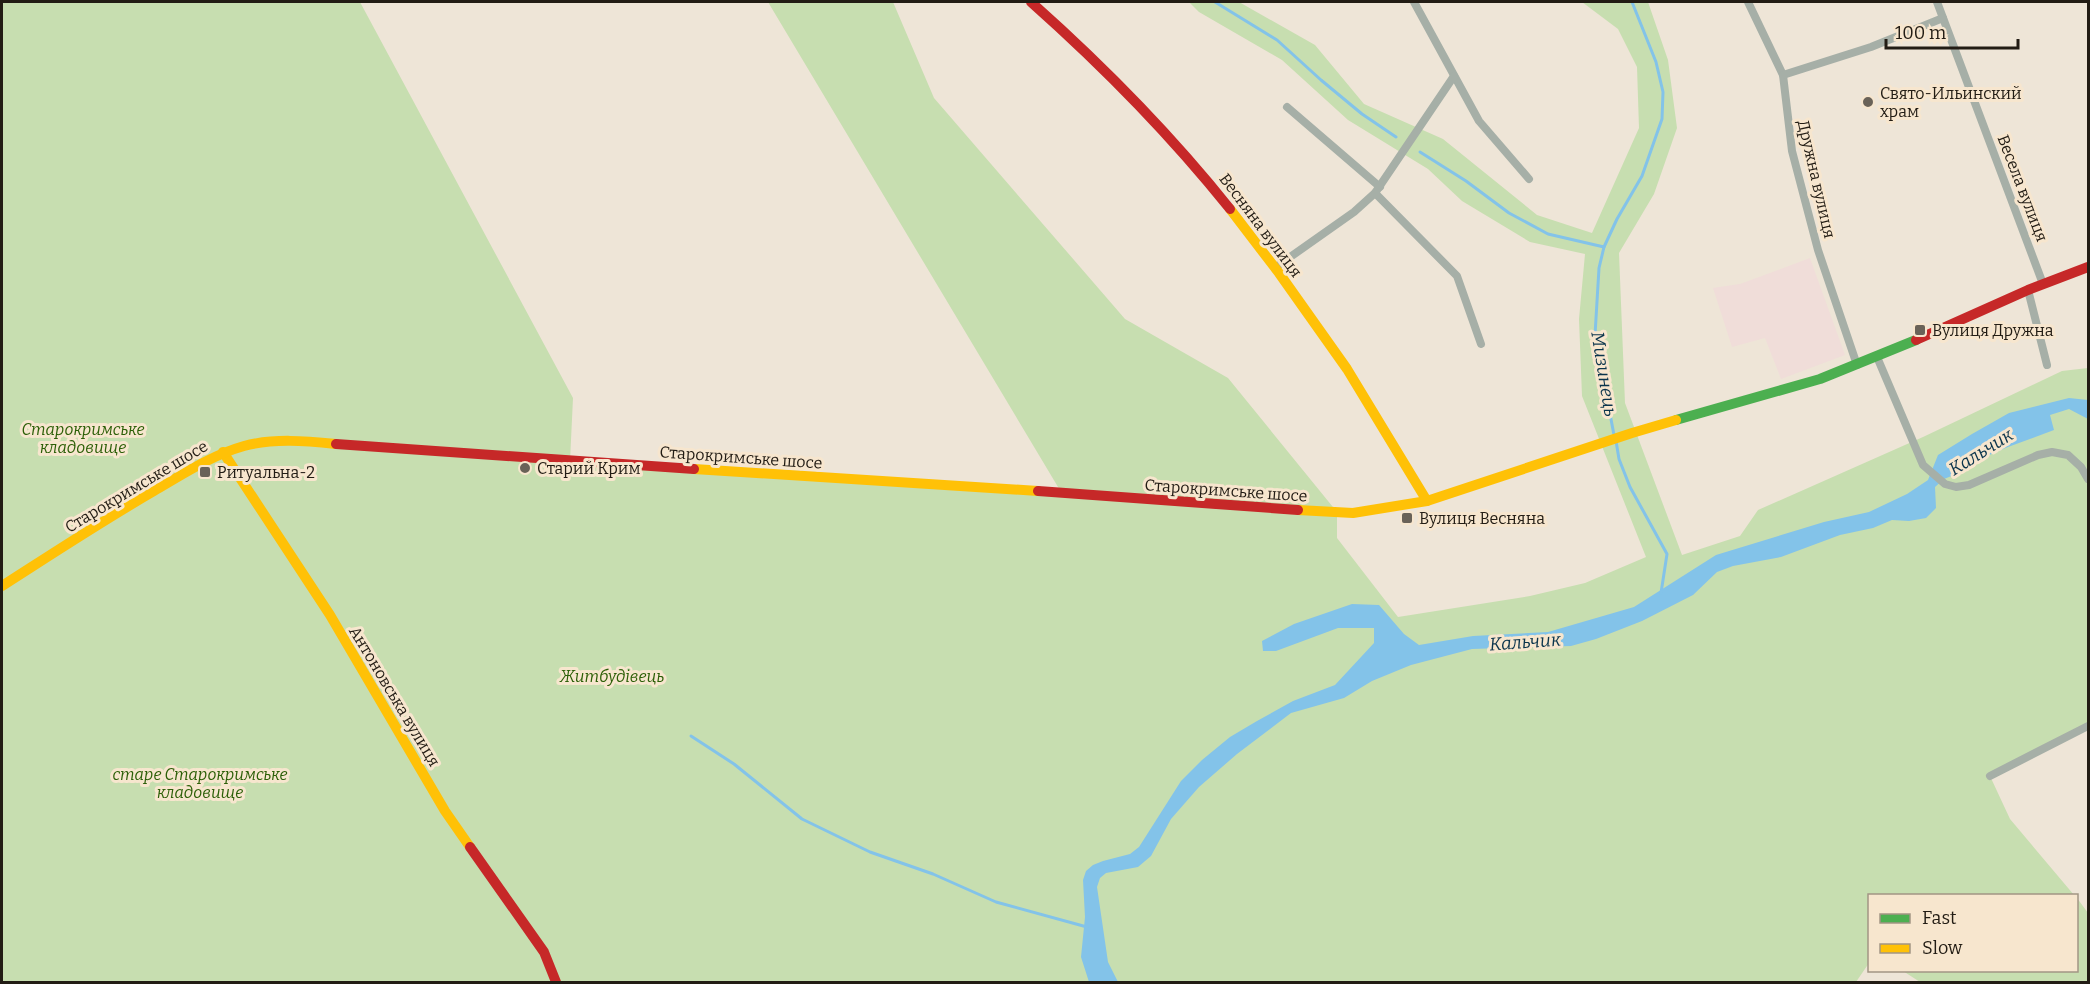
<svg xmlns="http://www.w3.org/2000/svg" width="2090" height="984" font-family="Bitter,serif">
	<rect width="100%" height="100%" fill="#eee5d7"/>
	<path fill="#f0ddd9" d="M 1810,258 L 1845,355 L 1781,379 L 1765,338 L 1732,347 L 1713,288 L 1740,284 Z"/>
	<g fill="#c7deb0">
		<path d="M 2,2 L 360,2 L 573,398 L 570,461 L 1061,492 L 768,2 L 893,2 L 934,98 L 1125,319 L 1228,378 L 1337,512 L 1337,538 L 1398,617 L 1530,596 L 1585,583 L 1646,557 L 1582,396 L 1579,319 L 1585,254 L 1530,242 L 1462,201 L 1428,169 L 1348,120 L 1282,60 L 1199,12 L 1189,2 L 1239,2 L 1315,45 L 1364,104 L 1443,139 L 1537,215 L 1592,233 L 1639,128 L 1637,67 L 1618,29 L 1582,2 L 1648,2 L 1668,60 L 1677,128 L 1654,194 L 1619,253 L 1625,403 L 1682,555 L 1740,536 L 1758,510 L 1923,437 L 2062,371 L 2088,368 L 2088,726 L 1990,776 L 2010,819 L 2074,895 L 1870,896 L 1869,963 L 1856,982 L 2,982 Z"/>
		<path d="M 2077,898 L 2088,913 L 2088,982 L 1920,982 L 1903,971 L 2076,970 Z"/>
	</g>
	<path fill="#83c3e9" d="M 2069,398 L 2088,400 L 2088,419 L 2069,409 L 2050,415 L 2054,430 L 2008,447 L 1973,462 L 1959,473 L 1944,479 L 1935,487 L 1936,508 L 1926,518 L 1909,521 L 1892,520 L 1873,528 L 1840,535 L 1781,557 L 1733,566 L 1717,572 L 1693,595 L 1642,621 L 1596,639 L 1571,646 L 1472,649 L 1411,665 L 1372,681 L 1344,698 L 1291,713 L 1237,754 L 1199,787 L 1171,819 L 1151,856 L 1138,867 L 1106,873 L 1100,878 L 1097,887 L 1108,962 L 1118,982 L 1089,982 L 1081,957 L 1085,917 L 1083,880 L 1086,871 L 1093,865 L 1103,861 L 1130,854 L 1139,847 L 1181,781 L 1202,760 L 1230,737 L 1257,721 L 1293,701 L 1335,685 L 1374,643 L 1374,628 L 1338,628 L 1276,651 L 1263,651 L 1262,641 L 1294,624 L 1352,604 L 1379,605 L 1404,634 L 1419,645 L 1473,636 L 1548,632 L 1634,607 L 1716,555 L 1824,522 L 1869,512 L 1907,494 L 1928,480 L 1938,455 L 1972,434 L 2009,413 Z"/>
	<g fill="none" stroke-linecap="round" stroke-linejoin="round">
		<g stroke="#83c3e9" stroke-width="3">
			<path d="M 1215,2 L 1277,40 L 1321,80 L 1362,114 L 1396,137"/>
			<path d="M 1420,152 L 1466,181 L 1509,213 L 1548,234 L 1604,247"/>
			<path d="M 1614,435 L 1595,335 L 1599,268 L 1604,247 L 1617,219 L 1642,176 L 1662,119 L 1663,92 L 1656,62 L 1632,2"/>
			<path d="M 1616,441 L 1619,459 L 1630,487 L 1667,554 L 1661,593"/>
			<path d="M 691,736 L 734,764 L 802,819 L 870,852 L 933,874 L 996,902 L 1087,927"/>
		</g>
		<g stroke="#a6afa7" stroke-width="8">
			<path d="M 1414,2 L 1479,121 L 1529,179"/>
			<path d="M 1748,2 L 1783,75 L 1792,151 L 1818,250 L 1857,365"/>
			<path d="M 1937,2 L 2043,284"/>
			<path d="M 1783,75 L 1871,47 L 1943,18"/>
			<path d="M 1287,107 L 1380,187"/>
			<path d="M 1375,193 L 1457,276 L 1481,344"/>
			<path d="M 1276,267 L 1354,212 L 1375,193 L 1454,76"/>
			<path d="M 2028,290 L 2047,365"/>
			<path d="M 1877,357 L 1923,465 L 1945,484 L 1956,487 L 1969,485 L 2038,455 L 2052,452 L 2068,455 L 2081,467 L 2088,479"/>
			<path d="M 1990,776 L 2088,726"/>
		</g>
		<path stroke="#4caf50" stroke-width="10" d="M 1676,420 L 1820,379 L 1916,340"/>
		<g stroke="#ffc107" stroke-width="10">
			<path d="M 1230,209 L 1279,273 L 1347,369 L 1427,501"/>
			<path d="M 223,452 L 330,615 L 445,811 L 470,847"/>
			<path d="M 694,469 L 1038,491"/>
			<path d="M 1298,510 L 1353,513 L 1427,501 L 1632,433 L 1676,420"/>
			<path d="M 2,586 C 52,554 102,521 154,491 C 183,474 212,455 244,446 C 274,438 306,441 336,444"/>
		</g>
		<g stroke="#c62828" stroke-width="10">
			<path d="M 1031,2 C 1103,66 1170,134 1230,209"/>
			<path d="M 1916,340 L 2028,290 L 2088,267"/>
			<path d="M 336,444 L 694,469"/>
			<path d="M 1038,491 L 1298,510"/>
			<path d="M 470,847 L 544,952 L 556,982"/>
		</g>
	</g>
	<g fill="#696258" stroke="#f7e6ce" stroke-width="2">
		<circle cx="1868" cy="102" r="6"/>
		<rect x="1914" y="324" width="12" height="12" rx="3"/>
		<circle cx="525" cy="468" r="6"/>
		<rect x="199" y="466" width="12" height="12" rx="3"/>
		<rect x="1401" y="512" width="12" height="12" rx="3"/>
	</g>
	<g text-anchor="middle" stroke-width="6" stroke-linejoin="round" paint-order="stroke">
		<g font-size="16" fill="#221c14" stroke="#f7e6ce" text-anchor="start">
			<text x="1880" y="99">Свято-Ильинский<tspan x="1880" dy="18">храм</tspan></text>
			<text x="1932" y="336">Вулиця Дружна</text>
			<text x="537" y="474">Старий Крим</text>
			<text x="217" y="478">Ритуальна-2</text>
			<text x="1419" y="524">Вулиця Весняна</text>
		</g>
		<g font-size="16" fill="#221c14" stroke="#f7e6ce">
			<text transform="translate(1817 179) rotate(77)" y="6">Дружна вулиця</text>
			<text transform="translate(2023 188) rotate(69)" y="6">Весела вулиця</text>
			<text transform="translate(1261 225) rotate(53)" y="6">Весняна вулиця</text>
			<text transform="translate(741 457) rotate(4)" y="6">Старокримське шосе</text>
			<text transform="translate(136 486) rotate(-31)" y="6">Старокримське шосе</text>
			<text transform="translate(1226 490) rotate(4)" y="6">Старокримське шосе</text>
			<text transform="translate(395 696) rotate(59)" y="6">Антоновська вулиця</text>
		</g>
		<g font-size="16" font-style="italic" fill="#2c5f07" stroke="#f7e6ce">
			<text x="83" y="435">Старокримське<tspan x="83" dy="18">кладовище</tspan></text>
			<text x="612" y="682">Житбудівець</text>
			<text x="200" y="780">старе Старокримське<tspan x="200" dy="18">кладовище</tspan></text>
		</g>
		<g font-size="18" font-style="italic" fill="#0a344c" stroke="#f7e6ce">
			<text transform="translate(1604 374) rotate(81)" y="6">Мизинець</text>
			<text transform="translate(1981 452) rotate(-32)" y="6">Кальчик</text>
			<text transform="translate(1525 642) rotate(-4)" y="6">Кальчик</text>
		</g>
	</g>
	<rect width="2090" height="984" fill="none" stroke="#221c14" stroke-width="6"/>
	<rect x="1868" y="894" width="210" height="78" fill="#f7e6ce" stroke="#a29584" stroke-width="1.5"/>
	<rect x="1880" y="914" width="30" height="9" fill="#4caf50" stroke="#a29584" stroke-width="1.5"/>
	<text x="1922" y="924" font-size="18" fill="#221c14">Fast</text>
	<rect x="1880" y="944" width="30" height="9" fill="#ffc107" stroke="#a29584" stroke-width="1.5"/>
	<text x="1922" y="954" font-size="18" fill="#221c14">Slow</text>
	<path d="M1886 39v9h132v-9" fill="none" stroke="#221c14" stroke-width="3"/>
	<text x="1895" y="39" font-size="18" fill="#221c14" stroke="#f7e6ce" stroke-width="4.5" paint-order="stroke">100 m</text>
</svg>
